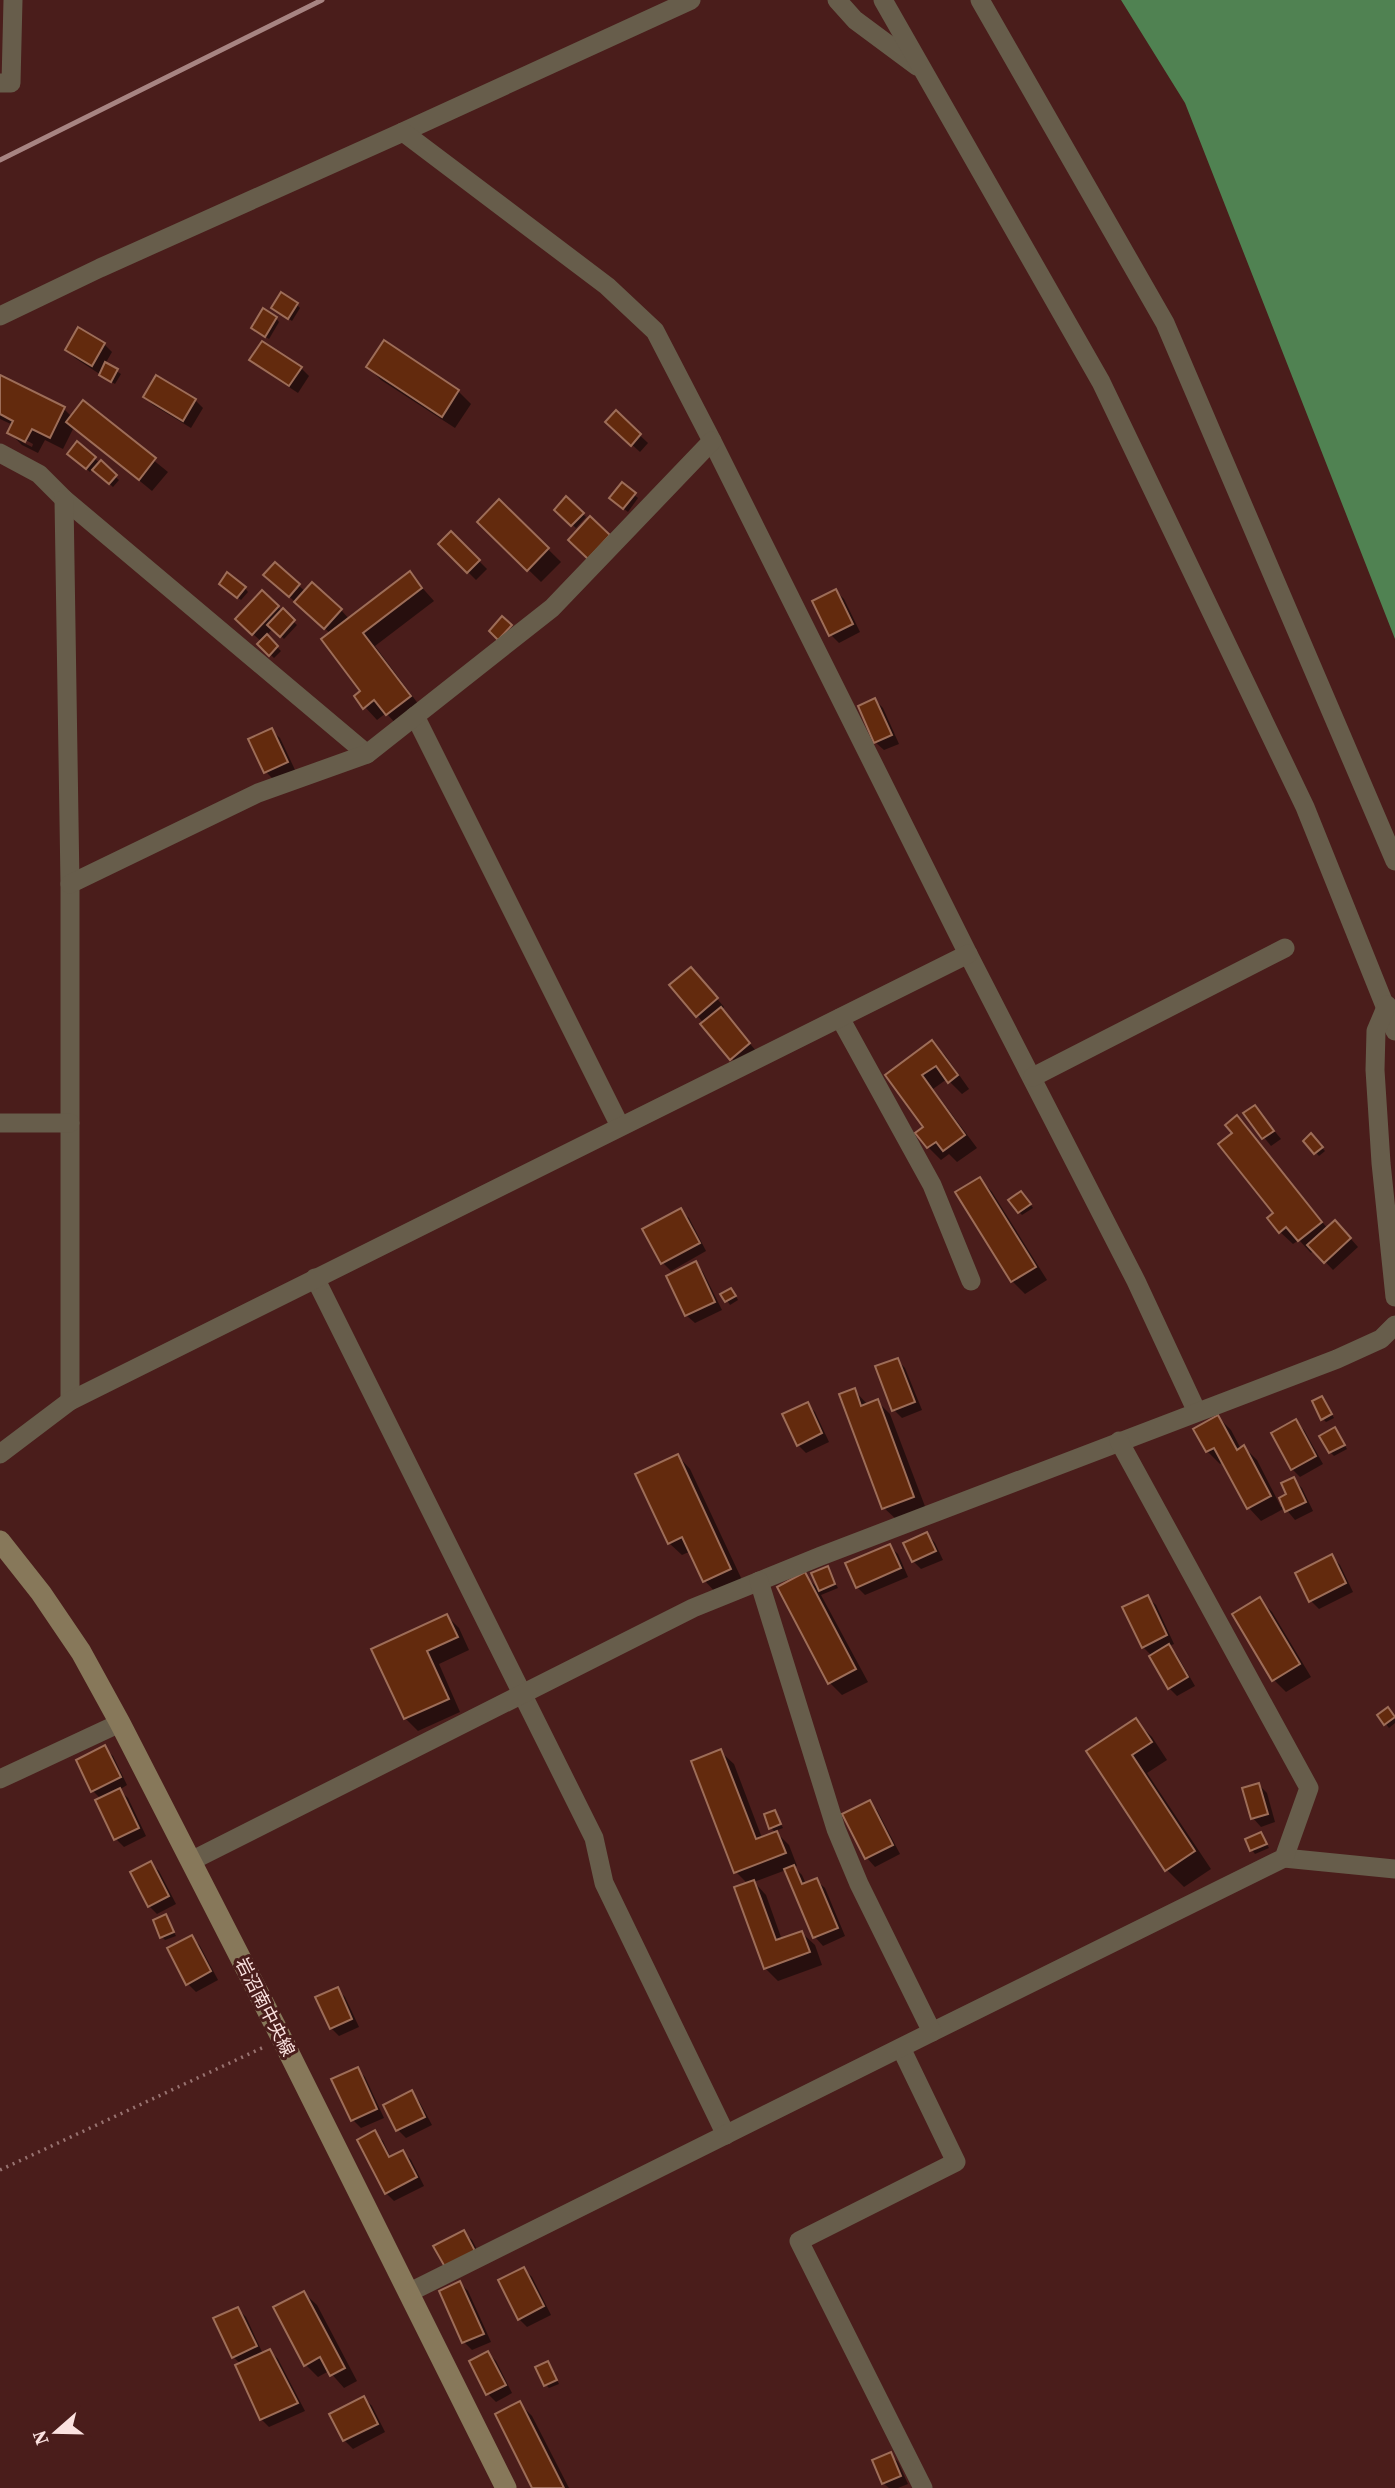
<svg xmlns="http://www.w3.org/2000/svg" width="1395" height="2488" font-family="'Source Serif 4','Noto Sans JP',serif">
	<rect width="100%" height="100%" fill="#4a1d1b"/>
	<path fill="#508252" d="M 1121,0 L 1395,0 L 1395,639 L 1185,103 Z"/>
	<g fill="#0007" fill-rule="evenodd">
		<path d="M 297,305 L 300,308 L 292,321 L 277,311 Z"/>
		<path d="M 276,318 L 279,322 L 269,339 L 257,331 Z"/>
		<path d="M 384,343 L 458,391 L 471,404 L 455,428 L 381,380 L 368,367 Z"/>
		<path d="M 104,344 L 112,352 L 105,364 L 121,374 L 115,384 L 75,358 L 67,350 Z"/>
		<path d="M 252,360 L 301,368 L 309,376 L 298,393 L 260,368 Z"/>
		<path d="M 0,377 L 64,409 L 72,417 L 83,403 L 168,472 L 152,491 L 74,427 L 63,449 L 45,440 L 38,453 L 22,445 L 9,432 L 13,425 L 0,419 ZM 22,438 L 33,444 L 32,447 L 22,442 Z"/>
		<path d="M 145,397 L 195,400 L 203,408 L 191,428 L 153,405 Z"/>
		<path d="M 616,413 L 648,443 L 640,452 L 607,422 Z"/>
		<path d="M 78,444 L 119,480 L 113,487 L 93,468 L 90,472 L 73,457 Z"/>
		<path d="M 622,485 L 638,498 L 628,512 L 615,502 Z"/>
		<path d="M 566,499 L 586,517 L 576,528 L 556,510 Z"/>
		<path d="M 499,501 L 561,562 L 541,582 L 479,522 Z"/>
		<path d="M 451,533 L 487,569 L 476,580 L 440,544 Z"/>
		<path d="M 275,565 L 306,592 L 341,610 L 350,620 L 410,574 L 434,601 L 375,646 L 422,709 L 399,727 L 386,713 L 377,720 L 365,707 L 363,692 L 331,634 L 274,583 Z"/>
		<path d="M 225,587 L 245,588 L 248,592 L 241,600 Z"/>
		<path d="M 836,591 L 844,599 L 860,632 L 839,643 L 830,634 Z"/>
		<path d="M 262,592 L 297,625 L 284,639 L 273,628 L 266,636 L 281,651 L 274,658 L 260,644 L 262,642 L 245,627 Z"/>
		<path d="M 875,700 L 883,708 L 899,744 L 884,750 L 875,742 Z"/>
		<path d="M 271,730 L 280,738 L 295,770 L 274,780 L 266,772 L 251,740 Z"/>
		<path d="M 699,977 L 724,1007 L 721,1010 L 757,1052 L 739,1067 L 697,1015 Z"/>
		<path d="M 932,1043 L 945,1055 L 969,1089 L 962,1094 L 947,1079 L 933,1089 L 977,1148 L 957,1162 L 949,1154 L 941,1160 L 928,1147 L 918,1133 L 926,1127 L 888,1076 Z"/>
		<path d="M 1255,1107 L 1281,1139 L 1271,1146 L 1245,1114 Z"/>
		<path d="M 1236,1118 L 1328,1229 L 1343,1230 L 1358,1247 L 1333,1270 L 1314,1250 L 1311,1253 L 1299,1240 L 1293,1244 L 1280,1232 L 1276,1213 L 1234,1133 Z"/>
		<path d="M 1311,1136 L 1325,1151 L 1319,1156 L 1305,1141 Z"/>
		<path d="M 980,1179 L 992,1192 L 1047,1280 L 1025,1294 L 1012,1281 Z"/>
		<path d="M 1025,1197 L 1033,1208 L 1022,1215 L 1019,1212 Z"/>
		<path d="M 680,1210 L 689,1218 L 706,1251 L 671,1271 L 663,1263 Z"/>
		<path d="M 695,1263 L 703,1272 L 722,1310 L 695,1323 L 686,1315 Z"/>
		<path d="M 734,1293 L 738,1300 L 730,1305 L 723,1294 Z"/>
		<path d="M 897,1360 L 905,1368 L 922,1410 L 902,1418 L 894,1410 Z"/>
		<path d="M 854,1390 L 868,1405 L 877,1401 L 890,1414 L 926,1509 L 897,1520 L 884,1508 Z"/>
		<path d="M 1322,1398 L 1334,1418 L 1326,1422 L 1323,1419 Z"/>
		<path d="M 807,1404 L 815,1412 L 829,1442 L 806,1453 L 798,1445 Z"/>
		<path d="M 1218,1417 L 1231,1430 L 1241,1449 L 1244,1447 L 1257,1460 L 1281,1507 L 1284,1506 L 1293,1479 L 1302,1488 L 1313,1511 L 1295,1520 L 1285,1508 L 1261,1521 L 1249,1508 L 1224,1462 L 1220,1464 L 1207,1451 Z"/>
		<path d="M 1296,1422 L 1304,1430 L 1323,1464 L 1300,1477 L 1292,1469 Z"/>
		<path d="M 1335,1429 L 1347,1449 L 1334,1456 L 1330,1452 Z"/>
		<path d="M 678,1456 L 690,1469 L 743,1582 L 717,1594 L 705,1581 L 691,1551 L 682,1555 L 669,1543 Z"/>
		<path d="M 927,1534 L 935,1543 L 943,1560 L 921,1569 L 913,1561 Z"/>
		<path d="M 889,1546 L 898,1554 L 908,1577 L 865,1595 L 857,1587 Z"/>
		<path d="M 1331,1556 L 1340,1565 L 1353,1592 L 1319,1609 L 1311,1601 Z"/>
		<path d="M 827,1568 L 838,1588 L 821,1595 L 868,1682 L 842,1695 L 830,1683 L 804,1575 L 820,1590 Z"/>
		<path d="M 1147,1597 L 1156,1605 L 1174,1644 L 1169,1646 L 1177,1655 L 1195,1686 L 1177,1696 L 1169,1688 L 1152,1656 L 1143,1647 Z"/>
		<path d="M 1260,1600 L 1272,1612 L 1311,1677 L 1286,1692 L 1273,1679 Z"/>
		<path d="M 447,1616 L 459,1628 L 469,1650 L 439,1664 L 460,1712 L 418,1731 L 405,1718 L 374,1650 Z"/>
		<path d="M 1391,1713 L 1395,1718 L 1395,1723 L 1389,1728 L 1379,1715 Z"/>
		<path d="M 1135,1720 L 1152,1737 L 1167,1760 L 1147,1773 L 1211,1869 L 1184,1887 L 1167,1870 L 1088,1752 Z"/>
		<path d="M 104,1748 L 113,1756 L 127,1785 L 119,1790 L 128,1798 L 146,1836 L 124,1847 L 116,1839 L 101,1799 L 93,1791 Z"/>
		<path d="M 721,1752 L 734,1764 L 762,1838 L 776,1833 L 771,1828 L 774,1812 L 783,1828 L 775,1831 L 789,1845 L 797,1866 L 794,1867 L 802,1875 L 806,1884 L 816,1880 L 825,1888 L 845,1936 L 823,1946 L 815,1937 L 786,1870 L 754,1882 L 766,1895 L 782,1940 L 802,1933 L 815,1945 L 822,1965 L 778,1981 L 765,1968 L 748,1884 L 736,1872 Z"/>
		<path d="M 1259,1785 L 1267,1793 L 1275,1822 L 1261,1827 L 1253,1818 Z"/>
		<path d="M 869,1802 L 877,1810 L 900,1854 L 875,1867 L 867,1858 L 844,1814 Z"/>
		<path d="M 1261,1834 L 1269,1848 L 1255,1854 L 1252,1850 Z"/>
		<path d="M 150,1863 L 159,1871 L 176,1904 L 157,1914 L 149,1906 Z"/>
		<path d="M 165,1916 L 176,1936 L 165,1940 L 162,1937 Z"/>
		<path d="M 192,1937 L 200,1946 L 218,1980 L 196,1992 L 188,1984 Z"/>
		<path d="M 337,1989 L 345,1997 L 359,2027 L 339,2036 L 331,2028 Z"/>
		<path d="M 357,2069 L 365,2077 L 384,2118 L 361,2128 L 353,2120 Z"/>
		<path d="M 411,2093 L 419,2101 L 432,2125 L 406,2138 L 398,2130 Z"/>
		<path d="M 375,2133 L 383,2141 L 391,2158 L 403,2152 L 411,2160 L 424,2186 L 394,2201 L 386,2193 Z"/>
		<path d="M 463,2232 L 472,2240 L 482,2259 L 446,2266 Z"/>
		<path d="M 524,2269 L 532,2277 L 551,2315 L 527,2327 L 519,2319 Z"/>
		<path d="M 460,2283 L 468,2291 L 491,2342 L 472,2350 L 464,2342 Z"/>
		<path d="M 304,2293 L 317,2305 L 357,2381 L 344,2388 L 329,2371 L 318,2377 L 305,2364 Z"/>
		<path d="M 238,2309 L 246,2317 L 263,2354 L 270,2351 L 278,2359 L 305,2411 L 269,2427 L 261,2419 L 241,2364 L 233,2357 Z"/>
		<path d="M 488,2353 L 496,2361 L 512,2393 L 496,2402 L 488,2394 Z"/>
		<path d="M 548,2363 L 559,2384 L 549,2388 L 546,2385 Z"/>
		<path d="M 364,2398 L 372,2406 L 385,2432 L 353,2449 L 344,2440 L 332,2415 Z"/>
		<path d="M 520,2404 L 532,2416 L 569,2488 L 534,2488 Z"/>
		<path d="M 890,2454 L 898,2462 L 908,2484 L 898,2488 L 889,2488 L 883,2483 Z"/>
	</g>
	<g fill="#632a0d" stroke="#9d6d58" stroke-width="2">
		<path d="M 281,292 L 298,303 L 288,319 L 271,308 Z"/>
		<path d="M 263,308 L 277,317 L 265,337 L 251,328 Z"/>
		<path d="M 78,327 L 105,343 L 92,366 L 65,350 Z"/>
		<path d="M 384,340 L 459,390 L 442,417 L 366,367 Z"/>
		<path d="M 262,341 L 302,367 L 289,386 L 249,360 Z"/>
		<path d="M 105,362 L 118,369 L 111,382 L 99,375 Z"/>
		<path d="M 0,375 L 65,407 L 50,438 L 32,429 L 25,442 L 7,433 L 13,421 L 0,414 Z"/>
		<path d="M 156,375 L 196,399 L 183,421 L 143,397 Z"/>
		<path d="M 83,400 L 156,458 L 139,480 L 66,422 Z"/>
		<path d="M 616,410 L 641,434 L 631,446 L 605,422 Z"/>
		<path d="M 77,441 L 96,457 L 86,469 L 67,454 Z"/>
		<path d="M 101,460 L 117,475 L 109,484 L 92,470 Z"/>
		<path d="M 622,482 L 636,493 L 623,509 L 609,498 Z"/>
		<path d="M 566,496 L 584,513 L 571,526 L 554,510 Z"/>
		<path d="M 499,499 L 549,548 L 527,571 L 477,522 Z"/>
		<path d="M 590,516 L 610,535 L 588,559 L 568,540 Z"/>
		<path d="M 451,531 L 480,560 L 467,573 L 438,544 Z"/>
		<path d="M 275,562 L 300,584 L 289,597 L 263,575 Z"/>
		<path d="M 410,571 L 422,588 L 363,633 L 411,696 L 386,715 L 374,700 L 363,709 L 354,696 L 360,691 L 321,639 Z"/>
		<path d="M 227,572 L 246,587 L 237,598 L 219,584 Z"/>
		<path d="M 312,582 L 342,609 L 324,629 L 294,602 Z"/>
		<path d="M 836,589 L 853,624 L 829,636 L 812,601 Z"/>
		<path d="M 262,590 L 279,606 L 252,635 L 235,619 Z"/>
		<path d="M 283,608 L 295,620 L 280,637 L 267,625 Z"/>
		<path d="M 502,616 L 512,625 L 498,640 L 489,631 Z"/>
		<path d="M 267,634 L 278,646 L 269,656 L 257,644 Z"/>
		<path d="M 875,698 L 892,735 L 874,743 L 858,706 Z"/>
		<path d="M 272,728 L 288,762 L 264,773 L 248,739 Z"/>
		<path d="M 691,967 L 718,998 L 696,1017 L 669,985 Z"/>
		<path d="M 721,1007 L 750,1043 L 730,1060 L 700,1024 Z"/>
		<path d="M 932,1040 L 958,1075 L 948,1083 L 936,1066 L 922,1075 L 965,1135 L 943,1151 L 936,1142 L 927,1148 L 915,1133 L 923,1127 L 885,1075 Z"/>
		<path d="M 1255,1105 L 1274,1131 L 1262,1139 L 1243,1113 Z"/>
		<path d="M 1237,1115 L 1322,1222 L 1298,1241 L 1286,1227 L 1279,1233 L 1267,1218 L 1273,1213 L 1218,1144 L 1232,1133 L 1225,1125 Z"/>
		<path d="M 1311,1133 L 1323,1147 L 1314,1154 L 1303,1141 Z"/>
		<path d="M 980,1177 L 1036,1267 L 1011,1282 L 955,1192 Z"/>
		<path d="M 1021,1191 L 1031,1204 L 1018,1213 L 1008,1200 Z"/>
		<path d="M 681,1208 L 700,1243 L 661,1264 L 642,1229 Z"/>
		<path d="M 1335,1220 L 1351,1238 L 1324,1263 L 1307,1245 Z"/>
		<path d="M 696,1261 L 715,1302 L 685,1316 L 666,1276 Z"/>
		<path d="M 731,1288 L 736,1296 L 725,1302 L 720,1294 Z"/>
		<path d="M 898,1358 L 915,1402 L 892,1411 L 875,1366 Z"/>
		<path d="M 855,1388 L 861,1406 L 878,1399 L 914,1497 L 882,1509 L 839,1394 Z"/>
		<path d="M 1322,1396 L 1332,1414 L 1321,1420 L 1312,1401 Z"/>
		<path d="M 808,1402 L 822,1433 L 797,1446 L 782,1414 Z"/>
		<path d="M 1218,1415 L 1237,1450 L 1244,1445 L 1271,1496 L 1247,1509 L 1214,1448 L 1206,1452 L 1193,1429 Z"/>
		<path d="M 1296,1419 L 1316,1456 L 1291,1470 L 1271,1433 Z"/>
		<path d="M 1335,1427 L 1345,1445 L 1329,1453 L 1319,1436 Z"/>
		<path d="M 678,1454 L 731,1569 L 703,1582 L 682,1537 L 668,1544 L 635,1474 Z"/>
		<path d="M 1294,1477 L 1306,1502 L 1285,1512 L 1279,1498 L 1286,1494 L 1281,1483 Z"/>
		<path d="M 927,1532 L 936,1551 L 912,1562 L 903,1543 Z"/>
		<path d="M 890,1544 L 901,1568 L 856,1588 L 845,1563 Z"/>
		<path d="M 1332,1554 L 1346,1583 L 1309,1602 L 1295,1573 Z"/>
		<path d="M 828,1566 L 835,1584 L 819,1591 L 811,1573 Z"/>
		<path d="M 805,1572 L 856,1669 L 828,1684 L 777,1587 Z"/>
		<path d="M 1148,1595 L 1167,1635 L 1142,1648 L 1122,1607 Z"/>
		<path d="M 1260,1597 L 1300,1664 L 1272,1681 L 1232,1614 Z"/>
		<path d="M 447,1614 L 458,1637 L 427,1651 L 449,1699 L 404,1719 L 371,1649 Z"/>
		<path d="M 1169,1644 L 1188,1677 L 1168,1689 L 1149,1656 Z"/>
		<path d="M 1388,1707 L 1395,1717 L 1384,1725 L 1377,1715 Z"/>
		<path d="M 1136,1718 L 1152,1742 L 1132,1755 L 1195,1851 L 1165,1871 L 1086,1751 Z"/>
		<path d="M 105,1745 L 121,1777 L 91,1792 L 76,1760 Z"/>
		<path d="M 721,1749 L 756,1839 L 777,1831 L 786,1853 L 734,1873 L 691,1761 Z"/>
		<path d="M 1259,1783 L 1268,1814 L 1251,1819 L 1242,1788 Z"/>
		<path d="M 120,1788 L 139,1828 L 114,1840 L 95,1800 Z"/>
		<path d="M 870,1800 L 893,1845 L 865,1859 L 842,1814 Z"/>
		<path d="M 775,1810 L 781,1824 L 769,1829 L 764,1814 Z"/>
		<path d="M 1261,1832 L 1267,1844 L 1250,1851 L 1245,1839 Z"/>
		<path d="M 151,1861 L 169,1896 L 148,1907 L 130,1872 Z"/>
		<path d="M 794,1865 L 802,1884 L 817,1878 L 838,1928 L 813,1938 L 784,1869 Z"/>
		<path d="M 754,1880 L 776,1940 L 802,1931 L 810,1952 L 764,1969 L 734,1887 Z"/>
		<path d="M 166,1914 L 174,1932 L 160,1938 L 153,1920 Z"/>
		<path d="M 192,1935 L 211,1971 L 186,1985 L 167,1948 Z"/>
		<path d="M 338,1987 L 352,2019 L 330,2029 L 315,1997 Z"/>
		<path d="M 358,2067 L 377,2109 L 351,2121 L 331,2079 Z"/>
		<path d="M 412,2090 L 425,2117 L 396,2131 L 383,2105 Z"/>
		<path d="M 375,2130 L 389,2157 L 403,2150 L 417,2177 L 385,2194 L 357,2140 Z"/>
		<path d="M 464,2230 L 475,2251 L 445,2267 L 433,2246 Z"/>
		<path d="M 524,2267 L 544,2306 L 518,2320 L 498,2280 Z"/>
		<path d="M 460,2281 L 484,2334 L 462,2343 L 439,2291 Z"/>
		<path d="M 304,2291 L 345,2368 L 330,2376 L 320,2357 L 304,2366 L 273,2307 Z"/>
		<path d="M 238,2307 L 257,2346 L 232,2358 L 213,2318 Z"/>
		<path d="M 270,2349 L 298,2403 L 260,2420 L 235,2365 Z"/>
		<path d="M 488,2351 L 506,2385 L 486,2395 L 469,2361 Z"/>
		<path d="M 548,2361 L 557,2380 L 544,2386 L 535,2367 Z"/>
		<path d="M 364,2396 L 378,2424 L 343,2441 L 329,2414 Z"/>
		<path d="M 520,2401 L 564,2488 L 532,2488 L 495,2414 Z"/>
		<path d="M 891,2452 L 901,2476 L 882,2484 L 872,2460 Z"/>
	</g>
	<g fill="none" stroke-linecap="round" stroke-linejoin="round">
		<path stroke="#987371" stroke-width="3.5" stroke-dasharray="2 5" stroke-linecap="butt" d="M 0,2170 L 264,2047"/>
		<g stroke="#675d4b" stroke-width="19">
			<path d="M 837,0 L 855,20 L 917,66"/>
			<path d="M 883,0 L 1101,382 L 1305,807 L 1395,1031"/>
			<path d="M 980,0 L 1165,323 L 1395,861"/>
			<path d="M 0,83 L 11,83 L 13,0"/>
			<path d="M 403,132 L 691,0"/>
			<path d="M 0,316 L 100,268 L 403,132 L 607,286 L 655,331 L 712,441 L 968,954 L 1136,1281 L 1197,1412"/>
			<path d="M 0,453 L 39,474 L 64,499 L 367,754"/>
			<path d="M 64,499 L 70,884 L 70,1401"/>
			<path d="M 415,716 L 620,1126"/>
			<path d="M 70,884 L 258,793 L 367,754 L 552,608 L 712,441"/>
			<path d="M 1387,1005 L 1376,1031 L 1375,1070 L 1381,1163 L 1395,1297"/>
			<path d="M 840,1018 L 932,1185 L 971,1281"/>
			<path d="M 1033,1077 L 1285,948"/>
			<path d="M 0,1123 L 70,1123"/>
			<path d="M 315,1278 L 594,1838 L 604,1883 L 726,2135"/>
			<path d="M 0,1454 L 70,1401 L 968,954"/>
			<path d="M 0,1779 L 120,1723"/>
			<path d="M 1284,1858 L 1395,1869"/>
			<path d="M 191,1861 L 693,1608 L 821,1556 L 1337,1359 L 1381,1339 L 1395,1325"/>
			<path d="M 932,2032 L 1284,1858 L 1309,1788 L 1119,1441"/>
			<path d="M 901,2048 L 956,2162 L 799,2241 L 923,2488"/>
			<path d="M 408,2293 L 932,2032 L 859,1884 L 836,1829 L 759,1581"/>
		</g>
		<path stroke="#87785a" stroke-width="21" d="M 0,1541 L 41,1593 L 81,1652 L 120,1723 L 282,2039 L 506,2488"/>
		<path stroke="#a78482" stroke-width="5" d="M 0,160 L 322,0"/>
	</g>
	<g text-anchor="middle" stroke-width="6" stroke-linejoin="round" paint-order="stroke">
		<g font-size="18" fill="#fbe2e0" stroke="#4a1d1b">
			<text transform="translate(265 2007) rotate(63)" y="6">岩沼南中央線</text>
		</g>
	</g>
	<g transform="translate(56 2432) rotate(250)" stroke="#4a1d1b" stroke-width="5" paint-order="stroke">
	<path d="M0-5L12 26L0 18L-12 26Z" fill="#fbe2e0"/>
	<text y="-10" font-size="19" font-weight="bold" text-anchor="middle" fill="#fbe2e0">N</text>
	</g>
</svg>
